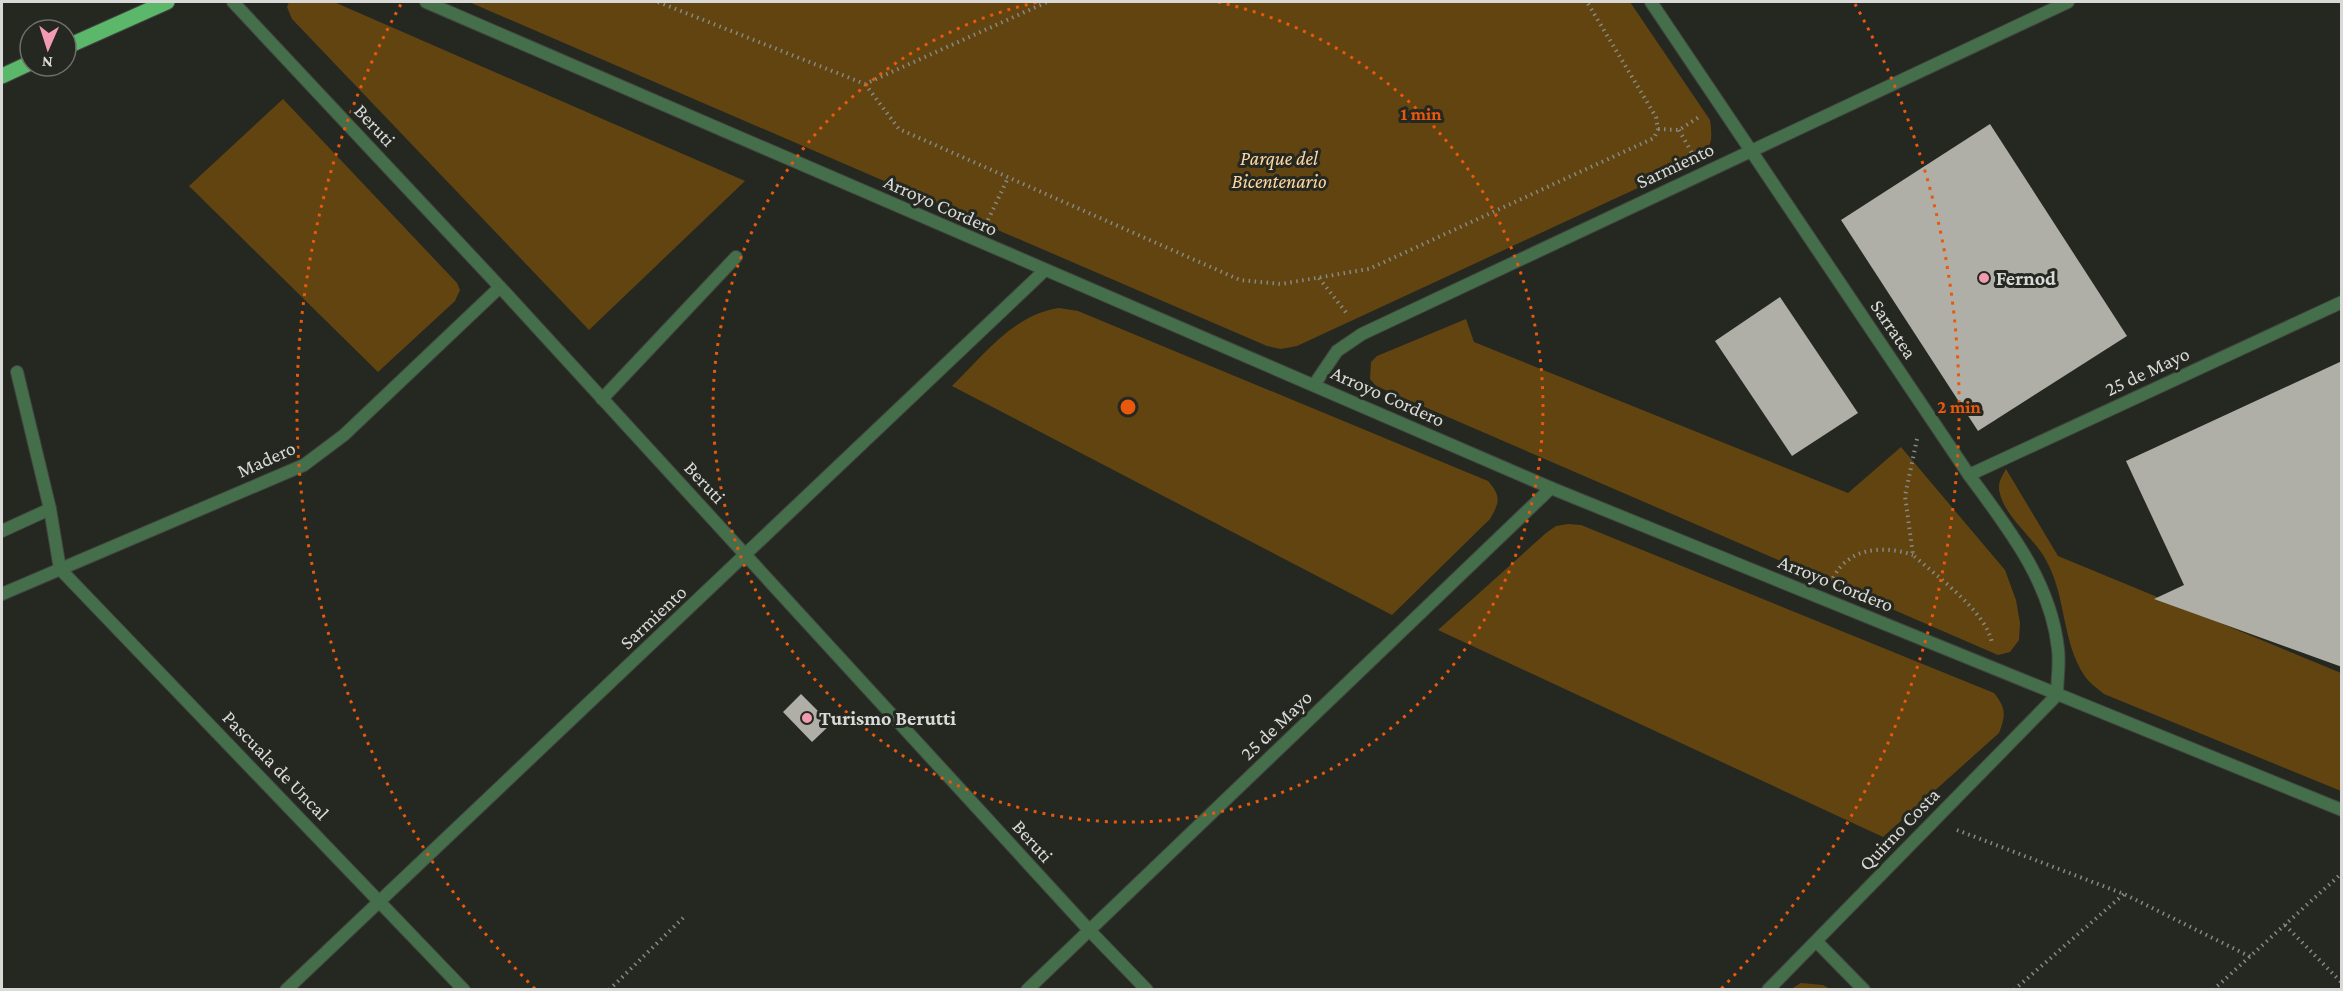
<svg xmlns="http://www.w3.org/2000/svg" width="2343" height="991" font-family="'Crimson Pro',serif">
	<rect width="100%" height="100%" fill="#252721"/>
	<g fill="#624411">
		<path d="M 289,2 L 334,2 L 745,181 L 589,330 L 292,19 L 287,7 Z"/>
		<path d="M 469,2 L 1630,2 L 1710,120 C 1713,142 1712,149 1694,162 L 1297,346 L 1281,349 L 1267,346 Z"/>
		<path d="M 283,99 L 457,283 L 460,290 L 455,301 L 378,372 L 189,186 Z"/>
		<path d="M 1059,308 L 1078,311 L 1488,481 C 1501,496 1500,502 1490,519 L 1392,615 L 952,386 C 983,356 1014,314 1059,308 Z"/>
		<path d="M 1466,319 L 1474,342 L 1848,493 L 1901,447 L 2005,570 L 2016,600 L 2020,623 L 2019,640 L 2010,652 L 1998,655 L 1376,386 L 1370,379 L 1371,362 L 1377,356 Z"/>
		<path d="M 2006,469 L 2058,556 L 2341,673 L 2341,791 L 2104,694 C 2097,688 2088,682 2084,675 C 2062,641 2066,597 2047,562 C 2035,538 2007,520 2000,494 C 1997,484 2001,478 2006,469 Z"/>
		<path d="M 1568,524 L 1581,525 L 1994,693 C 2006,708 2006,715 1999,733 L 1883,837 L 1438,630 L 1546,533 L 1556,526 Z"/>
		<path d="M 1801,983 L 1823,985 L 1830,989 L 1791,989 Z"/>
	</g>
	<g fill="#afaea7">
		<path d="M 1990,124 L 2127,336 L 1978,431 L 1841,220 Z"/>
		<path d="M 1780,297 L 1858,413 L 1792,456 L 1715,341 Z"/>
		<path d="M 2342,361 L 2342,667 L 2154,599 L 2184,585 L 2126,461 Z"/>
		<path d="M 801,694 L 831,724 L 812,742 L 783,712 Z"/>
	</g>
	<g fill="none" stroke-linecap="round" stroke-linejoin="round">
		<defs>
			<g id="lane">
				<path d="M 17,372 L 50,509 L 60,569"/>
				<path d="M 602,399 L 736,257"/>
				<path d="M 2,531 L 50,509"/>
			</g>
			<g id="street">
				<path d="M 233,2 L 500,287 L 1089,930 L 1147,990"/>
				<path d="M 426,2 L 1551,488 L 2342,810"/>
				<path d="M 1651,2 L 1969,475 C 2008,528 2051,582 2058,649 C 2060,664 2057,680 2057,695 L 1768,990"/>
				<path d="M 1314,385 L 1337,351 L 1362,334 L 2068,2"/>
				<path d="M 1969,475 L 2342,302"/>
				<path d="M 60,569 L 464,990"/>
				<path d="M 2,594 L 304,465 L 344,435 L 500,287"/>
				<path d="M 1817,942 L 1864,990"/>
				<path d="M 286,990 L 1044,271"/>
				<path d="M 1027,990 L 1551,488"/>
			</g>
			<g id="primary">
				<path d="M 66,47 L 167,2"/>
				<path d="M 2,76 L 30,63"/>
			</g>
		</defs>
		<use href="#lane" stroke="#42443e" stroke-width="14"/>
		<use href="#street" stroke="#42443e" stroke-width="14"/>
		<use href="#primary" stroke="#42443e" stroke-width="17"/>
		<g stroke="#878984" stroke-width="4" stroke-dasharray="1.5 4.5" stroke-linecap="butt">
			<path d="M 658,2 L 865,84 L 1047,2"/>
			<path d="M 865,84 L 899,129 L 1240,280 L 1281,284 L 1369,269 L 1654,138 L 1658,129 L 1656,117 L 1587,2"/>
			<path d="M 1658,129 L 1679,130 L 1699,117"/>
			<path d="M 1679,130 L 1692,153"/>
			<path d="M 988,220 L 1008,178"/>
			<path d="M 1319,278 L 1348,315"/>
			<path d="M 1917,439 L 1905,496 L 1913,555 C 1937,577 1986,611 1992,643"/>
			<path d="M 1833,578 C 1849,547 1884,545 1913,555"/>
			<path d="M 1957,830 L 2124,894 L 2251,957"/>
			<path d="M 2285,925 L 2342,983"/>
			<path d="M 609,990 L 684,917"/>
			<path d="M 2014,990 L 2124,894"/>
			<path d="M 2213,990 L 2342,873"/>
		</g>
		<use href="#lane" stroke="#446f4a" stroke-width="12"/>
		<use href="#street" stroke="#446f4a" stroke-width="12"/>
		<use href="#primary" stroke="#5bb86a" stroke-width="15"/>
	</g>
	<g fill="none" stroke="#e8590c" stroke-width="3" stroke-dasharray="3 6">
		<path d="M1218 2A415 415 0 1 1 1038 2"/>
		<path d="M535 989A831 831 0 0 1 401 4M1855 4A831 831 0 0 1 1721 989"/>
	</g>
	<g fill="#f29aaf" stroke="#252721" stroke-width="2">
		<circle cx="1984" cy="278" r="6"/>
		<circle cx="807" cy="718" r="6"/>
	</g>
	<g text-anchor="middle" stroke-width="6" stroke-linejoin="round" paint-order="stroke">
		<g font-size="20" fill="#d9dad7" stroke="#252721">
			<text transform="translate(375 125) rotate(47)" y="7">Beruti</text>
			<text transform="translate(1675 165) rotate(-25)" y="7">Sarmiento</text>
			<text transform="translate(941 205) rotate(24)" y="7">Arroyo Cordero</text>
			<text transform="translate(1894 329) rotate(56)" y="7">Sarratea</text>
			<text transform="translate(2147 371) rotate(-25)" y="7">25 de Mayo</text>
			<text transform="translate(1388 396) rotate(24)" y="7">Arroyo Cordero</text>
			<text transform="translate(266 459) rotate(-24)" y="7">Madero</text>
			<text transform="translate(705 482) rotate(47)" y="7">Beruti</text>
			<text transform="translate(1836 583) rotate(22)" y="7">Arroyo Cordero</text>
			<text transform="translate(653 617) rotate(-43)" y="7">Sarmiento</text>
			<text transform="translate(1276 725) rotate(-44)" y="7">25 de Mayo</text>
			<text transform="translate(276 765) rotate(46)" y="7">Pascuala de Uncal</text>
			<text transform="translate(1899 829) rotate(-46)" y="7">Quirno Costa</text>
			<text transform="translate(1033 841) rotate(48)" y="7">Beruti</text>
		</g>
		<g font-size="20" font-style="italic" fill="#fed7a0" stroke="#252721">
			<text x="1279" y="165">Parque del<tspan x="1279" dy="23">Bicentenario</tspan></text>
		</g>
		<g font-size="20" font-weight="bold" fill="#d9dad7" stroke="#252721" text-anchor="start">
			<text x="1996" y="285">Fernod</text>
			<text x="819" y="725">Turismo Berutti</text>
		</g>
	</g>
	<circle cx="1128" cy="407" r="9" fill="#e8590c" stroke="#252721" stroke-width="3"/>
	<g font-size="18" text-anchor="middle" font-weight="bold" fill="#e8590c" stroke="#252721" stroke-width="6" stroke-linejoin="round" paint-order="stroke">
		<text x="1421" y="120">1 min</text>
		<text x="1959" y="413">2 min</text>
	</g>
	<rect width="2343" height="991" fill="none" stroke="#d9dad7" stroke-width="6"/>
	<g transform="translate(48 48) rotate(183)"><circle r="28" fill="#252721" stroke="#6d6f6a" stroke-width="1.5"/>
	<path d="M0-4.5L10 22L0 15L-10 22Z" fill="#f29aaf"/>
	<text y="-9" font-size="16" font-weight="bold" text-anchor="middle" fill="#d9dad7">N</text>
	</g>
</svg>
